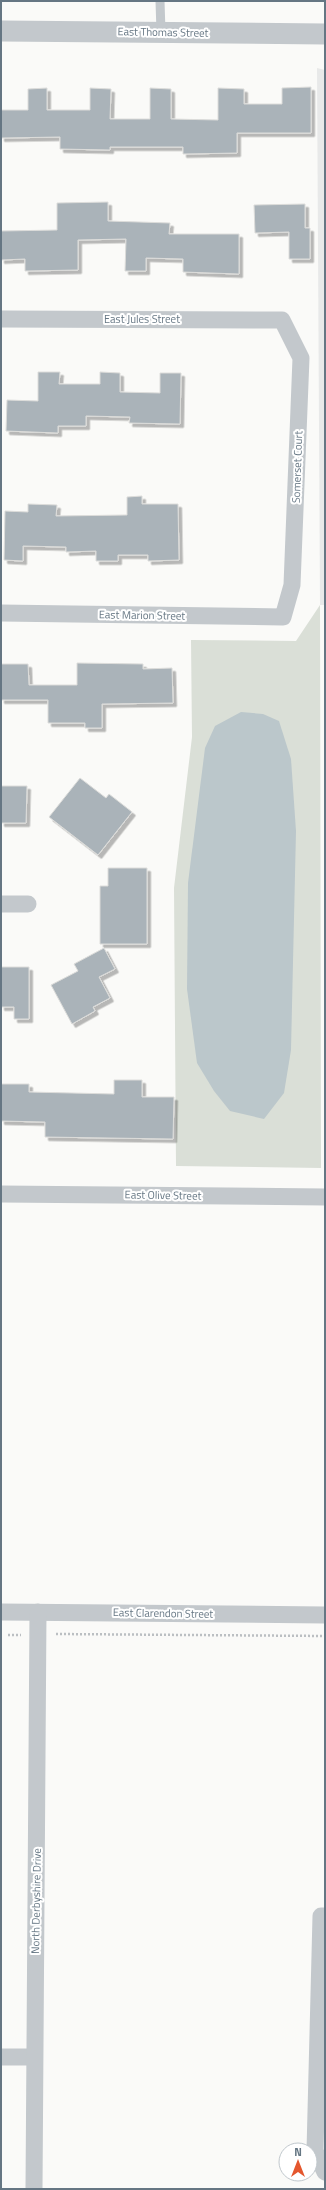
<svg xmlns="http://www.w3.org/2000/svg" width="326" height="2190" font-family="'Titillium Web',sans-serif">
	<defs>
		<filter id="shadow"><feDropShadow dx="3.5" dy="3.5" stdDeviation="0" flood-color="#0004"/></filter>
	</defs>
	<rect width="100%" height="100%" fill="#fafaf8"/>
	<path fill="#e8e9e9" d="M 317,68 L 325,70 L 325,605 L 320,605 Z"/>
	<path fill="#dadfd7" d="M 320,605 L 321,1168 L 176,1166 L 174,888 L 192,737 L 191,640 L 296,641 Z"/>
	<path fill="#bbc7cb" d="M 241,712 L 263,714 L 279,721 L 291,759 L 296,831 L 291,1050 L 284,1093 L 264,1119 L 230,1111 L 214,1091 L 197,1063 L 187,989 L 188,883 L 205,748 L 215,726 Z"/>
	<g fill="#aab3b9" stroke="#dcdcda" filter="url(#shadow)">
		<path d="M 311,87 L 311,133 L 237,133 L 237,153 L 183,154 L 183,147 L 110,147 L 110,150 L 60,149 L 60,137 L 1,138 L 1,110 L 28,110 L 28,89 L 47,88 L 47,110 L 90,110 L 90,88 L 111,89 L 110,119 L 150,119 L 150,88 L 171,89 L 171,119 L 218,120 L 218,88 L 244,89 L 244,104 L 282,104 L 282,88 Z"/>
		<path d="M 108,202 L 108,221 L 170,223 L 169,234 L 239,234 L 239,274 L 183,272 L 183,259 L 146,258 L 146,271 L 125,271 L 126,239 L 78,240 L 78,270 L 25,271 L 25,259 L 1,260 L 1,231 L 57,230 L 57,203 Z"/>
		<path d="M 305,204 L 305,228 L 310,228 L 310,259 L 289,259 L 289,232 L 255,233 L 254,205 Z"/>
		<path d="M 38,372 L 60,372 L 59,384 L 100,384 L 100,372 L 120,373 L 120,392 L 160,393 L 160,373 L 181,373 L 180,424 L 129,423 L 130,417 L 86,416 L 86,426 L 58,426 L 58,433 L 6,431 L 7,400 L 38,401 Z"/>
		<path d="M 142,496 L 142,504 L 178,504 L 179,560 L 148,561 L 148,555 L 118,555 L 118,561 L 96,561 L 96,551 L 66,552 L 66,547 L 23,546 L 23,561 L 4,560 L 5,511 L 28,512 L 28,504 L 57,505 L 56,516 L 127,515 L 127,497 Z"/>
		<path d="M 77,663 L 143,664 L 143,669 L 172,668 L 173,703 L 102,704 L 102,728 L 85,728 L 85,723 L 48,723 L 48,700 L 1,700 L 1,664 L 28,664 L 29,685 L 77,685 Z"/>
		<path d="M 80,778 L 106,798 L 109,794 L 132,812 L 98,855 L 49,817 Z"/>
		<path d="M 1,786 L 27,786 L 26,823 L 1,823 Z"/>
		<path d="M 108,868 L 147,868 L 147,944 L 100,944 L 100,886 L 108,886 Z"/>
		<path d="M 104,948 L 115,969 L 99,977 L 110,998 L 93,1007 L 95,1011 L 72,1024 L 51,985 L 78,971 L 74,964 Z"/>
		<path d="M 1,967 L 29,967 L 29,1019 L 14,1019 L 14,1007 L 1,1007 Z"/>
		<path d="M 114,1080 L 142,1080 L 142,1097 L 174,1097 L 173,1139 L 45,1137 L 45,1122 L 1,1121 L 1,1084 L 29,1084 L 29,1092 L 114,1094 Z"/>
	</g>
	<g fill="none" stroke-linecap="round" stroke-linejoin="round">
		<g stroke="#bbbfc2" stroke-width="2.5" stroke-dasharray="2 2" stroke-linecap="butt">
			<path d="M 56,1634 L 325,1636"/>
			<path d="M 8,1635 L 21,1635"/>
		</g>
		<path stroke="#c3c8cc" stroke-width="9" d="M 160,1 L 161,32"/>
		<g stroke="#c3c8cc" stroke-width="17">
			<path d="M 1,319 L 282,320 L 301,358 L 292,585 L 283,617 L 1,613"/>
			<path d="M 1,904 L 28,904"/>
			<path d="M 1,1194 L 325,1197"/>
			<path d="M 1,1612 L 325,1615"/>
			<path d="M 325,1916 L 321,1916 L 315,2151 L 325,2172"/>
			<path d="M 1,2057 L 34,2057"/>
			<path d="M 34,2189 L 38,1612"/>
		</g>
		<path stroke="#c3c8cc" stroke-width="21" d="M 1,31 L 325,34"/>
	</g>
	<g text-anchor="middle" stroke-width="4" stroke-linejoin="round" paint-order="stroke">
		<g font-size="11" fill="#657683" stroke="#fff">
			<text transform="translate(163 32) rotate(1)" y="4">East Thomas Street</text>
			<text x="142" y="323">East Jules Street</text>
			<text transform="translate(297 467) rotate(-88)" y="4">Somerset Court</text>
			<text transform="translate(142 615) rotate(1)" y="4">East Marion Street</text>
			<text transform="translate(163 1195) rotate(1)" y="4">East Olive Street</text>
			<text transform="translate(163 1613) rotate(1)" y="4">East Clarendon Street</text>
			<text transform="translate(36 1901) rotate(-89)" y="4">North Derbyshire Drive</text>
		</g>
	</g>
	<rect width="326" height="2190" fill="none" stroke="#657683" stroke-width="4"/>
	<g transform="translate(298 2162)"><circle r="19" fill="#ffffff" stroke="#c1c8cd"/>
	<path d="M0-3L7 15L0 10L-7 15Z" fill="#e4572e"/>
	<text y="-6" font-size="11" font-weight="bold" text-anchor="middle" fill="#657683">N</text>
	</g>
</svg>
